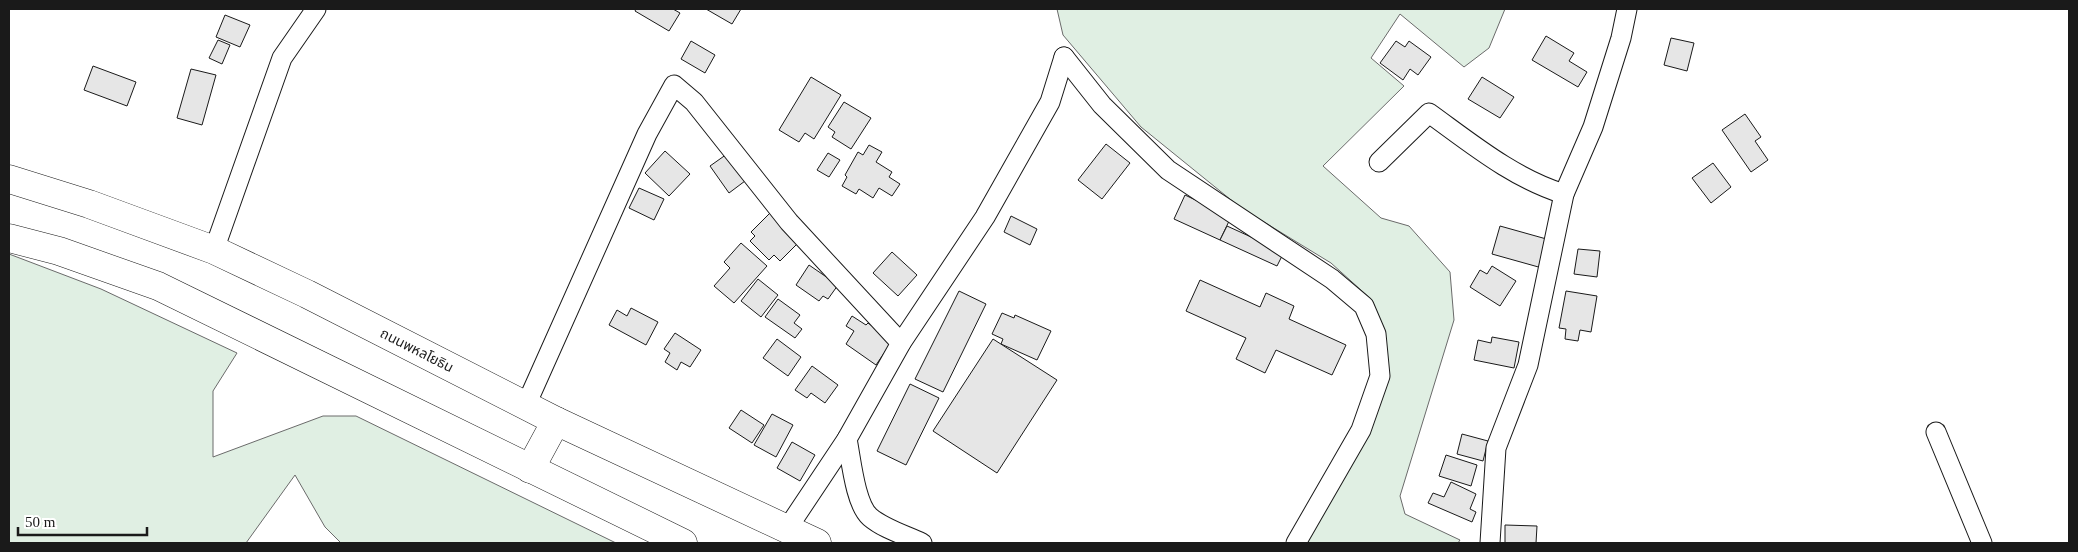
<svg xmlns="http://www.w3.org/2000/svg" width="2078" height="552" font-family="'Times New Roman','Noto Sans Thai',serif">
	<rect width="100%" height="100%" fill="#fff"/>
	<g fill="#e0efe3" stroke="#6a6a6a">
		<path d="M 1057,9 L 1505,9 L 1489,48 L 1464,67 L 1400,14 L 1371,58 L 1404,86 L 1323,166 L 1381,218 L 1409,226 L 1450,272 L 1454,320 L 1400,496 L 1405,514 L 1460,540 L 1458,543 L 1306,543 L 1369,434 L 1384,332 L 1372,300 L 1331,263 L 1241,208 L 1141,127 L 1063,35 Z"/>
		<path d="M 9,254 L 101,289 L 237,353 L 213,391 L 213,457 L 323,416 L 356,416 L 616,543 L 341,543 L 325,527 L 295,475 L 246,543 L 9,543 Z"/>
	</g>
	<g fill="#e6e6e6" stroke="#1a1a1a">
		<path d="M 636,9 L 673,9 L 680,13 L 669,31 L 635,11 Z"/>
		<path d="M 706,9 L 741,9 L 732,24 Z"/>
		<path d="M 225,15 L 250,25 L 240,47 L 216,37 Z"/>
		<path d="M 1546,36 L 1574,53 L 1569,61 L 1587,72 L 1578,87 L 1532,60 Z"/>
		<path d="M 1671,38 L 1694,43 L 1687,71 L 1664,65 Z"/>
		<path d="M 218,40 L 230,45 L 222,64 L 209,58 Z"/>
		<path d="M 691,41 L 715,55 L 705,73 L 681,59 Z"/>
		<path d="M 1396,41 L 1405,47 L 1409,41 L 1431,57 L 1418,75 L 1410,69 L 1403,80 L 1380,63 Z"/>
		<path d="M 93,66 L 136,82 L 127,106 L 84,90 Z"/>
		<path d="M 191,69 L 216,75 L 202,125 L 177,118 Z"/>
		<path d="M 811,77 L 841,95 L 814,139 L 805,133 L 799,142 L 779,130 Z"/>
		<path d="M 1482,77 L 1514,97 L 1500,118 L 1468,99 Z"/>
		<path d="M 844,102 L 871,118 L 851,149 L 832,137 L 835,132 L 828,127 Z"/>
		<path d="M 1745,114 L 1761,137 L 1755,141 L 1768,160 L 1751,172 L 1722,130 Z"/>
		<path d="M 1106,144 L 1130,163 L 1102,199 L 1078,180 Z"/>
		<path d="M 869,145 L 882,152 L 876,162 L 892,172 L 889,177 L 900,184 L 892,196 L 879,188 L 873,198 L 859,189 L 856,194 L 842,186 L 847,177 L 845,175 L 858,152 L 863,155 Z"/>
		<path d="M 665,151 L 690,174 L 669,196 L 645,173 Z"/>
		<path d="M 828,153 L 840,160 L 829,177 L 817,170 Z"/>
		<path d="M 727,154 L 745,181 L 729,193 L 710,166 Z"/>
		<path d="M 1713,163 L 1731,187 L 1711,203 L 1692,178 Z"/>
		<path d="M 639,188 L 664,199 L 654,220 L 629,208 Z"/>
		<path d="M 1185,195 L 1231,217 L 1220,240 L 1174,219 Z"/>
		<path d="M 770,213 L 798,243 L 780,261 L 774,255 L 769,260 L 750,241 L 755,236 L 751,232 Z"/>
		<path d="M 1011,216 L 1037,229 L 1030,245 L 1004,232 Z"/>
		<path d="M 1227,226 L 1284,252 L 1277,266 L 1220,240 Z"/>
		<path d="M 1500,226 L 1550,240 L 1542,268 L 1492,254 Z"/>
		<path d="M 741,243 L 767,266 L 734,303 L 714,286 L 730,268 L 724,262 Z"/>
		<path d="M 1578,249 L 1600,251 L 1597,277 L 1574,274 Z"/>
		<path d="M 892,252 L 917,275 L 898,296 L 873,273 Z"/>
		<path d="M 809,265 L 838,285 L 828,299 L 823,296 L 819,301 L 796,285 Z"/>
		<path d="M 1492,266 L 1516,281 L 1500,306 L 1470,287 L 1480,270 L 1487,274 Z"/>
		<path d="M 758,279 L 778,295 L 761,317 L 741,301 Z"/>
		<path d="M 1200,280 L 1260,307 L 1266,293 L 1294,306 L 1289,319 L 1346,345 L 1332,375 L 1276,350 L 1265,373 L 1236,359 L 1246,338 L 1186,311 Z"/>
		<path d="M 959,291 L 986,304 L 943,392 L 915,379 Z"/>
		<path d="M 1566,291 L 1597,296 L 1591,332 L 1580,330 L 1578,341 L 1565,339 L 1566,329 L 1559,328 Z"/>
		<path d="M 778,299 L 800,315 L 794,323 L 802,329 L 795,338 L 765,317 Z"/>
		<path d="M 631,308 L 658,322 L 646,345 L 609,325 L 617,310 L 627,316 Z"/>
		<path d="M 1002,313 L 1014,318 L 1015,315 L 1051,331 L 1037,360 L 1001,344 L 1003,339 L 992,334 Z"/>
		<path d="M 852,316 L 866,325 L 868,323 L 893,340 L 876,365 L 846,344 L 854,331 L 846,326 Z"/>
		<path d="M 675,333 L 701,350 L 690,367 L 681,362 L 677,370 L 665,362 L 670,353 L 664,349 Z"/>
		<path d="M 1492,337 L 1519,342 L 1514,368 L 1474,360 L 1478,340 L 1491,343 Z"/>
		<path d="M 777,339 L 801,357 L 788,376 L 763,358 Z"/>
		<path d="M 993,339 L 1057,380 L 997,473 L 933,431 Z"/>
		<path d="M 812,366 L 838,385 L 825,403 L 811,393 L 807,398 L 795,390 Z"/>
		<path d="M 910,384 L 939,398 L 906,465 L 877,451 Z"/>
		<path d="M 741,410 L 764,425 L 752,443 L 729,428 Z"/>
		<path d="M 772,414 L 793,425 L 776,457 L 754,445 Z"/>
		<path d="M 1462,434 L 1488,441 L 1483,461 L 1457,454 Z"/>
		<path d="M 792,442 L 815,455 L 800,481 L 777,468 Z"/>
		<path d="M 1446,455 L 1477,465 L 1471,486 L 1439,476 Z"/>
		<path d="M 1451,482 L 1476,494 L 1470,509 L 1476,512 L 1472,522 L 1428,503 L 1433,493 L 1444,497 Z"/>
		<path d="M 1505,525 L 1537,526 L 1536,543 L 1505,543 Z"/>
	</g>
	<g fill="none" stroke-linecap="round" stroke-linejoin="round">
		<defs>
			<g id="minor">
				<path d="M 1064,57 L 1102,105 L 1168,170 L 1332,279 L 1364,306 L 1376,334 L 1380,376 L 1361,430 L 1296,543"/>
				<path d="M 1379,162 L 1429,113 C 1472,144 1513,178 1564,194"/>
				<path d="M 214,250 L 282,58 L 316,9"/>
				<path d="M 526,405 L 647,134 L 674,85 L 694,102 L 789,222 L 901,343"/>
				<path d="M 1936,432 L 1982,543"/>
				<path d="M 847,439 C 851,458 855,504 870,517 C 884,529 905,535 922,543"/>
				<path d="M 787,529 L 847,439 L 901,343 L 985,217 L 1050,102 L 1064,57"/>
				<path d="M 1490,543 L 1496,448 L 1528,365 L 1564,194 L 1593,127 L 1621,38 L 1627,9"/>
			</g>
			<g id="highway">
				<path d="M 9,179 L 89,204 L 214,250 L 307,294 L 556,421 L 817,543"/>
				<path d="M 9,238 L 59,251 L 158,286 L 683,543"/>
				<path d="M 530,469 L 556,421"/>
			</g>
		</defs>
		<use href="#minor" stroke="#1a1a1a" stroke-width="21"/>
		<use href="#highway" stroke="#1a1a1a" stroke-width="29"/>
		<use href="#minor" stroke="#fff" stroke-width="19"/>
		<use href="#highway" stroke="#fff" stroke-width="28"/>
	</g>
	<g text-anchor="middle" stroke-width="4" stroke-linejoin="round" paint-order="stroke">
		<g font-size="14" fill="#1a1a1a" stroke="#fff">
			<text transform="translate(417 350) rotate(27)" y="5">ถนนพหลโยธิน</text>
		</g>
	</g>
	<rect width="2078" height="552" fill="none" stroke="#1a1a1a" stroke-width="20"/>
	<path d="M18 527v8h129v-8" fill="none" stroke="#1a1a1a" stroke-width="2.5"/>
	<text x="25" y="527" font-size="15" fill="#1a1a1a" stroke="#ffffff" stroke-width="4" paint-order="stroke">50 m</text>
</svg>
